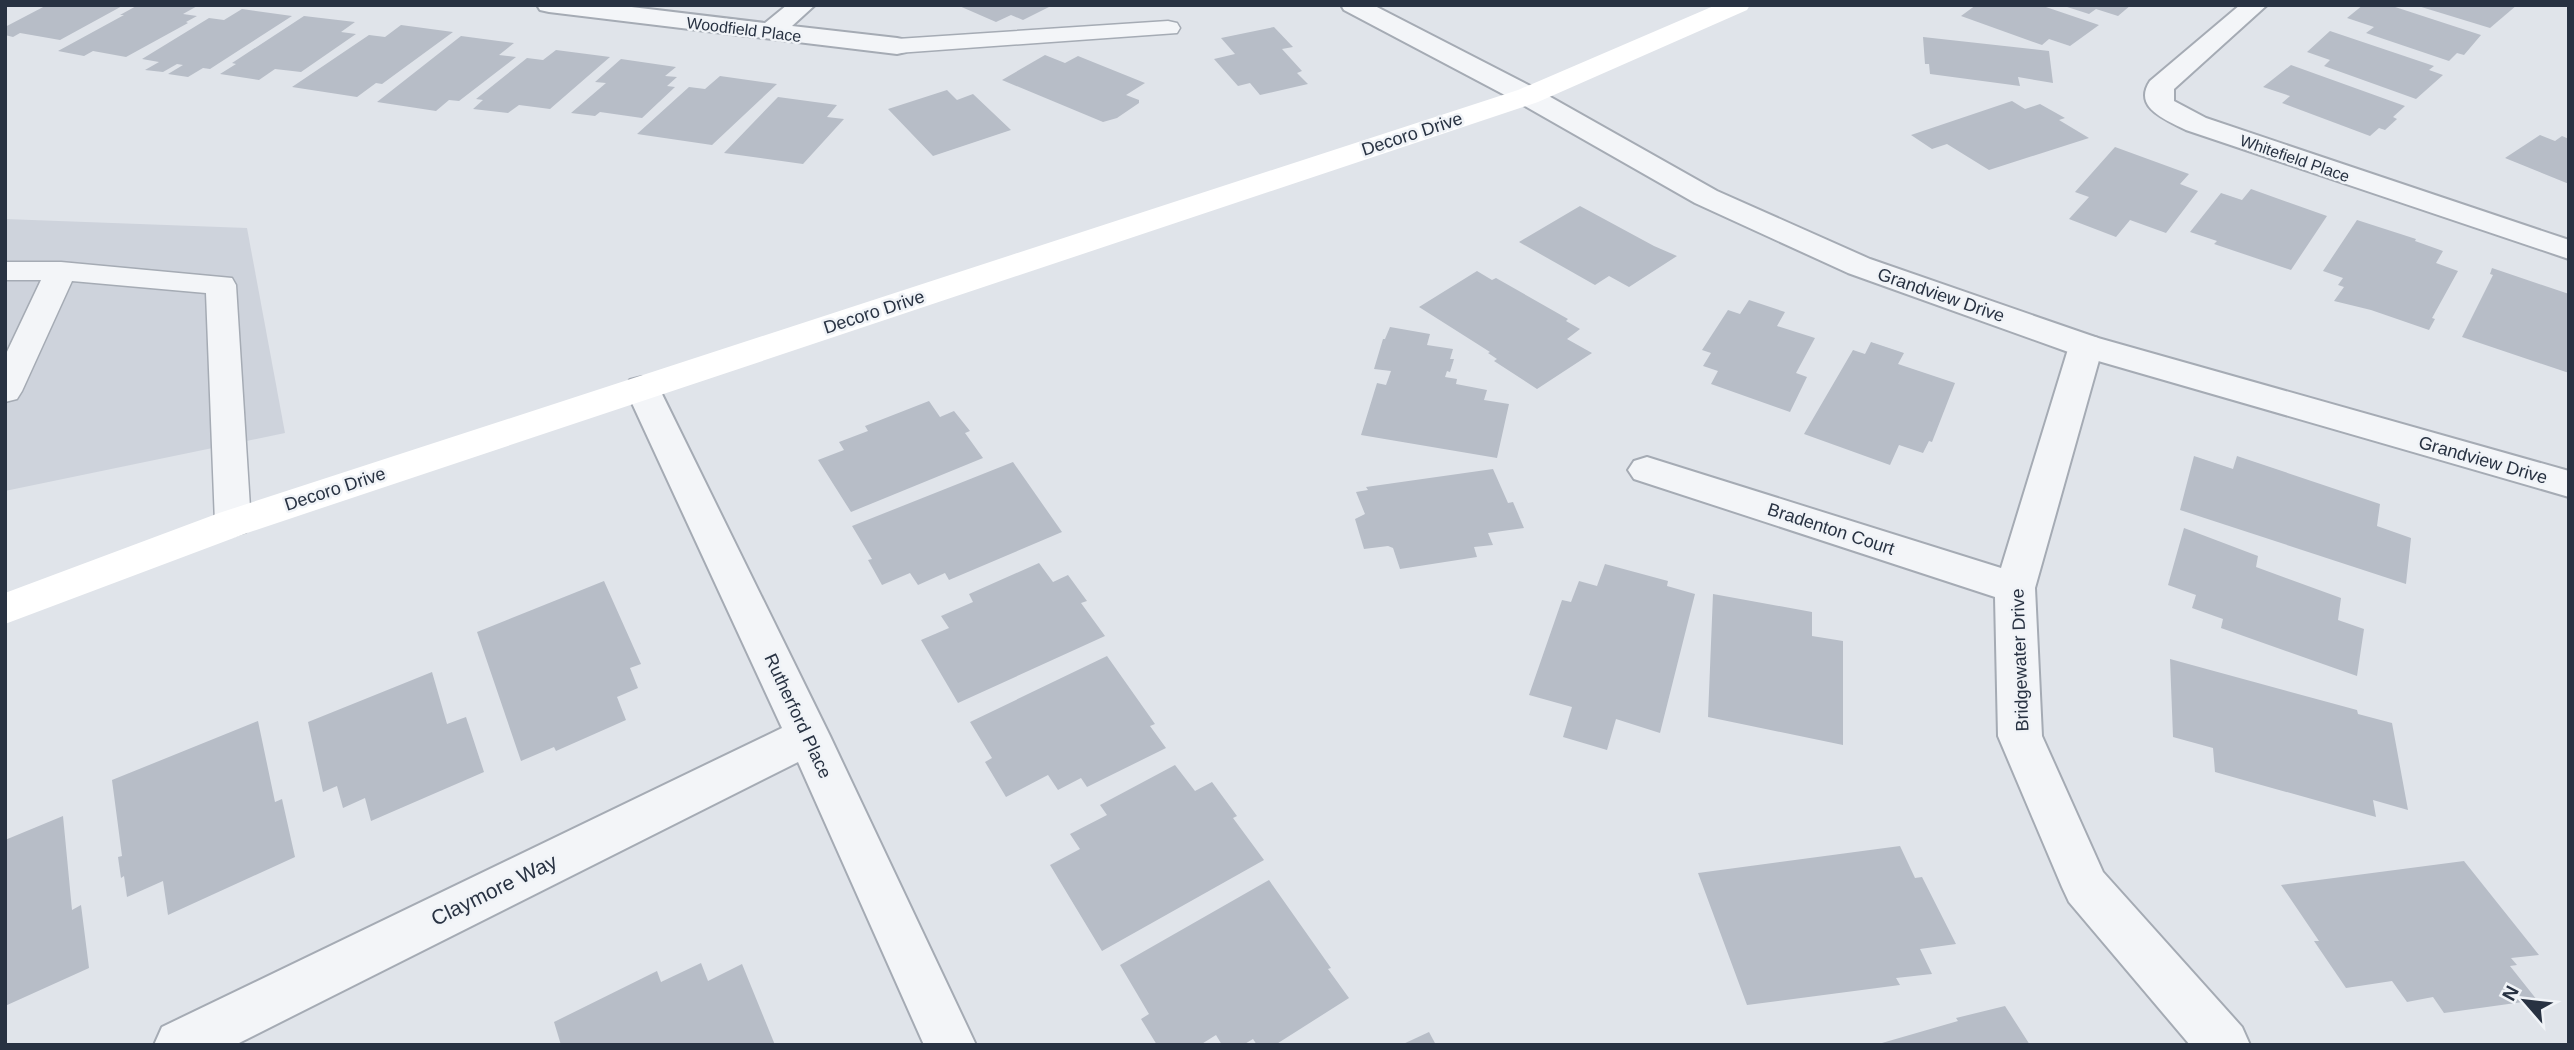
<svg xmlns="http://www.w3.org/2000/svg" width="2574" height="1050" font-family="Helvetica,sans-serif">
	<rect width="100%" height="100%" fill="#e0e4ea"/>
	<path fill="#ced3dc" d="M 5,219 L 247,228 L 285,433 L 5,491 Z"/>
	<g fill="#b7bdc7">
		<path d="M 47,5 L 124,5 L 60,40 L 20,33 L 13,37 L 5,35 L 5,27 Z"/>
		<path d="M 138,5 L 199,5 L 183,14 L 197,16 L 186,22 L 188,23 L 126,57 L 93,51 L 84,56 L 58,51 L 124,15 L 120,15 Z"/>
		<path d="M 957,5 L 1053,5 L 1023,20 L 1011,15 L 996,22 Z"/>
		<path d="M 1976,5 L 2040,5 L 2099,25 L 2070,46 L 2049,39 L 2042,45 L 1961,16 Z"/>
		<path d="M 2131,5 L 2118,16 L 2096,9 L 2089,14 L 2064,6 Z"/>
		<path d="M 2363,5 L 2389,5 L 2481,35 L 2464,55 L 2457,53 L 2449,61 L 2366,33 L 2374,27 L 2347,18 Z"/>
		<path d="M 2517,5 L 2490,28 L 2418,6 L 2418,5 Z"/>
		<path d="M 242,9 L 292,16 L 210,69 L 203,68 L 188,77 L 168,74 L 183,65 L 177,64 L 163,72 L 145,70 L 159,62 L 142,59 L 209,18 L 224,20 Z"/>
		<path d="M 304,16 L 355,22 L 341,32 L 356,34 L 301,72 L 275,69 L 259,80 L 220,74 L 236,64 L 232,63 Z"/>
		<path d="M 401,25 L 453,32 L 382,84 L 376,83 L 357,97 L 292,87 L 369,35 L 385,37 Z"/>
		<path d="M 1274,27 L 1293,47 L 1282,49 L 1302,71 L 1297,73 L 1308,84 L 1260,95 L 1250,83 L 1238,86 L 1214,59 L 1235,54 L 1221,38 Z"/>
		<path d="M 2330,31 L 2434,66 L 2429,70 L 2443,75 L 2416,99 L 2324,66 L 2330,60 L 2307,52 Z"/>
		<path d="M 461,36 L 514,43 L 499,55 L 516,57 L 459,101 L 449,100 L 436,111 L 377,102 Z"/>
		<path d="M 1923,37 L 2049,51 L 2053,83 L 2018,77 L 2020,86 L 1930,74 L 1929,64 L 1925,64 Z"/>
		<path d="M 556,50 L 610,57 L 550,109 L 519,105 L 508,113 L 473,109 L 483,100 L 476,99 L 527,58 L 543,60 Z"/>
		<path d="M 1045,55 L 1065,63 L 1078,56 L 1145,83 L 1126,95 L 1139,100 L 1139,103 L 1117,118 L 1103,122 L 1002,80 Z"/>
		<path d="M 621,59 L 676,67 L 665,76 L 677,77 L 667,86 L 675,87 L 642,118 L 600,112 L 595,116 L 571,113 L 606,83 L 595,82 Z"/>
		<path d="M 2291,65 L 2405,106 L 2393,117 L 2397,119 L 2385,130 L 2379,128 L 2370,136 L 2282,103 L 2290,96 L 2263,87 Z"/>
		<path d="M 720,76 L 777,84 L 712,145 L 637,134 L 689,87 L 705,89 Z"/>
		<path d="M 947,90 L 957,100 L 973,94 L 1011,130 L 933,156 L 888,109 Z"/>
		<path d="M 778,97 L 837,105 L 827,117 L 844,119 L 803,164 L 724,153 Z"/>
		<path d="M 2012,101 L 2025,109 L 2040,104 L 2065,118 L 2059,120 L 2089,138 L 1989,170 L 1947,144 L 1932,149 L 1911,135 Z"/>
		<path d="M 2540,135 L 2555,141 L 2562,136 L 2569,139 L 2569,184 L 2505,158 Z"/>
		<path d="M 2115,147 L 2189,174 L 2180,184 L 2198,191 L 2166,233 L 2130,220 L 2116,237 L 2069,219 L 2089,197 L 2075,192 Z"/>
		<path d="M 2251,189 L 2327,216 L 2291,270 L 2214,244 L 2217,241 L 2190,232 L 2221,193 L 2242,200 Z"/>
		<path d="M 1580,206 L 1654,246 L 1677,256 L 1629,287 L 1609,276 L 1595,285 L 1519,242 Z"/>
		<path d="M 2357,220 L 2416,239 L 2415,241 L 2443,251 L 2436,263 L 2458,271 L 2432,318 L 2435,319 L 2429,330 L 2371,310 L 2334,301 L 2344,287 L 2338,285 L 2343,278 L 2323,271 Z"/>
		<path d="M 2492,268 L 2569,294 L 2569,373 L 2462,337 L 2493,275 L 2490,274 Z"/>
		<path d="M 1477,271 L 1492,280 L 1496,278 L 1568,319 L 1566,321 L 1580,329 L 1567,339 L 1592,353 L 1537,389 L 1494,361 L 1497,359 L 1488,353 L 1490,352 L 1419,307 Z"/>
		<path d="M 1749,300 L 1785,312 L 1777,326 L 1815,338 L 1796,373 L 1807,377 L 1790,412 L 1711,384 L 1718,371 L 1703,366 L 1711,353 L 1702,350 L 1728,310 L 1740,314 Z"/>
		<path d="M 1390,327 L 1430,334 L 1427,345 L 1453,349 L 1450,359 L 1454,359 L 1450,372 L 1447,371 L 1445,377 L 1457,379 L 1456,384 L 1487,390 L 1484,400 L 1509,404 L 1497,458 L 1361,435 L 1377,383 L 1386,385 L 1391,371 L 1374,369 L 1383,339 L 1385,339 Z"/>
		<path d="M 1871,342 L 1904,353 L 1898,364 L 1955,383 L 1932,442 L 1929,441 L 1923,453 L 1899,445 L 1890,465 L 1804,434 L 1853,350 L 1865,354 Z"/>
		<path d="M 929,401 L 940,417 L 954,411 L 970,431 L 965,433 L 983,458 L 851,512 L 818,460 L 844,450 L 839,442 L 868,431 L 865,426 Z"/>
		<path d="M 2194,456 L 2233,469 L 2237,456 L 2380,504 L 2377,526 L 2411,538 L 2406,584 L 2180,510 Z"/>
		<path d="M 1013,462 L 1062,532 L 949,580 L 945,573 L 918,585 L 910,573 L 882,585 L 868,560 L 872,559 L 852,526 Z"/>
		<path d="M 1493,469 L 1508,503 L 1513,502 L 1524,528 L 1488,533 L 1493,545 L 1474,547 L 1477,557 L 1400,569 L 1393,548 L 1388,546 L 1364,549 L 1355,519 L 1365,514 L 1356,492 L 1368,490 L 1366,487 Z"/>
		<path d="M 2184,528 L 2258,556 L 2256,567 L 2341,598 L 2338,620 L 2364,629 L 2357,676 L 2221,628 L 2223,619 L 2192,608 L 2196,595 L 2168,585 Z"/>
		<path d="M 1039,563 L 1053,582 L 1068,575 L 1087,601 L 1081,603 L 1105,636 L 958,703 L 921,640 L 949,628 L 941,616 L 973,602 L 969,594 Z"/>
		<path d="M 1605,564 L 1668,581 L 1667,586 L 1695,594 L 1660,733 L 1616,719 L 1607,750 L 1563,737 L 1572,707 L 1529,695 L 1562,600 L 1571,602 L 1579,581 L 1597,586 Z"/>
		<path d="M 604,581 L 641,664 L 630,668 L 638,688 L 617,697 L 626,720 L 556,751 L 554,747 L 521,761 L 477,632 Z"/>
		<path d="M 1713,594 L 1812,612 L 1812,636 L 1843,641 L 1843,745 L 1708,717 Z"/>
		<path d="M 1107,656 L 1155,724 L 1150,726 L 1166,748 L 1087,787 L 1081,778 L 1058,790 L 1048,775 L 1006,797 L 985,762 L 992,758 L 970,722 Z"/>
		<path d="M 2170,659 L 2357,710 L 2358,714 L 2392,723 L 2408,810 L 2373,800 L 2376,817 L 2215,772 L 2213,748 L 2173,737 Z"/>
		<path d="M 432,672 L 447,724 L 466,717 L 484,772 L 371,821 L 365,798 L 343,808 L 337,786 L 323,792 L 308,722 Z"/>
		<path d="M 258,721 L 275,802 L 282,799 L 295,857 L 168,915 L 163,881 L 127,897 L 124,876 L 121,878 L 118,857 L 122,856 L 112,780 Z"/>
		<path d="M 1175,765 L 1195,791 L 1212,782 L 1237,816 L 1233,818 L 1264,860 L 1102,951 L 1050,865 L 1080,849 L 1070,834 L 1107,815 L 1100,805 Z"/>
		<path d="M 63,816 L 72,910 L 81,905 L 89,968 L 5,1006 L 5,840 Z"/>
		<path d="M 1900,846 L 1915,878 L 1922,877 L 1956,944 L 1920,949 L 1932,974 L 1896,978 L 1900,985 L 1747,1005 L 1698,873 Z"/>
		<path d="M 2464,861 L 2539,955 L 2511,958 L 2517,965 L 2510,966 L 2537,1000 L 2444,1013 L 2433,997 L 2407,1002 L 2392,981 L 2346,988 L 2314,941 L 2319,941 L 2281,885 Z"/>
		<path d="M 1269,880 L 1331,968 L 1328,969 L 1349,998 L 1275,1045 L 1257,1045 L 1253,1039 L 1243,1045 L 1222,1045 L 1216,1035 L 1200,1045 L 1157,1045 L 1141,1019 L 1149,1014 L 1120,965 Z"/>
		<path d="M 701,963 L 708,981 L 742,964 L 775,1045 L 561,1045 L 554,1022 L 657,971 L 661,982 Z"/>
		<path d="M 2005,1006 L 2030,1045 L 1875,1045 L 1958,1021 L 1956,1018 Z"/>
		<path d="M 1429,1032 L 1436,1045 L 1401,1045 Z"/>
	</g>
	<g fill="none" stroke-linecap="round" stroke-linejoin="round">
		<defs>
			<g id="service">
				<path d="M 1168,21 L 1177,23 L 1180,28 L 1177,33 L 897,53 L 888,51 L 885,46 L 888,41 L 897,39 Z"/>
				<path d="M 5,262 L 61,262 L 232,278 L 236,285 L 251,523 L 246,532 L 233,536 L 220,532 L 215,523 L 206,293 L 72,281 L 22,391 L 17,399 L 5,402 L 5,356 L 41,280 L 5,280 Z"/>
			</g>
			<g id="minor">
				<path d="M 537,5 L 615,5 L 765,23 L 787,5 L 815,5 L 792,26 L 897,38 L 906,40 L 910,46 L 906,52 L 897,54 L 549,12 L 540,10 Z"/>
				<path d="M 2240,5 L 2267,5 L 2174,89 L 2174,101 L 2206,118 L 2569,240 L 2569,259 L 2186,130 C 2167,120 2132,108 2150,81 Z"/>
				<path d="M 2086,335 L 2098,338 L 2103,346 L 2035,588 L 2042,736 L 2103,872 L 2242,1027 L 2250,1045 L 2190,1045 L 2069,902 L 2062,887 L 1998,736 L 1995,597 L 1634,479 L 1628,470 L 1634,461 L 1647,457 L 2001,568 L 2069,346 L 2074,338 Z"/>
				<path d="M 642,377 L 654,380 L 659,388 L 830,736 L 976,1045 L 924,1045 L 798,762 L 235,1045 L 154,1045 L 162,1027 L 782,728 L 625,388 L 630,380 Z"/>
			</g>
			<path id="tertiary" d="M 1341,5 L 1373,5 L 1538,90 L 1717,191 L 1870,259 L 2098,338 L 2569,471 L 2569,497 L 2074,354 L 1848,273 L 1695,203 L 1518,102 L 1344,10 Z"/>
		</defs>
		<use href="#service" stroke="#a5abb4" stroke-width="3"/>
		<use href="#minor" stroke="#a5abb4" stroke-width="4"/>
		<use href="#tertiary" stroke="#a5abb4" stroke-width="4"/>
		<use href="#service" fill="#f3f5f8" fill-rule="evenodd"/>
		<use href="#minor" fill="#f3f5f8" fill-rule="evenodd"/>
		<use href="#tertiary" fill="#f3f5f8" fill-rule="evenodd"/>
		<path fill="#fff" fill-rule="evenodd" d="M 1716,5 L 1750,5 L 1747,10 L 1538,102 L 247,533 L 5,624 L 5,593 L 219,513 L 1518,90 Z"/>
	</g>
	<g text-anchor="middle" stroke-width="5" stroke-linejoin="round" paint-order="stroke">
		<g font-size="16" fill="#283242" stroke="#f0f3f7">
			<text transform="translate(744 29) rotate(7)" y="6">Woodfield Place</text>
			<text transform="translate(2295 158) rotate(19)" y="6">Whitefield Place</text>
		</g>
		<g font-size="18" fill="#283242" stroke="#f0f3f7">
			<text transform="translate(1412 134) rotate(-18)" y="6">Decoro Drive</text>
			<text transform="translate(1941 295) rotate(19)" y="6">Grandview Drive</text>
			<text transform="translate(874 312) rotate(-18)" y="6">Decoro Drive</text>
			<text transform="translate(2483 460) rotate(16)" y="6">Grandview Drive</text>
			<text transform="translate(335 489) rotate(-18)" y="6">Decoro Drive</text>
			<text transform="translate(1831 529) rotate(18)" y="6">Bradenton Court</text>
			<text transform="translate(2020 660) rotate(-92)" y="6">Bridgewater Drive</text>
			<text transform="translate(798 716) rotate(65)" y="6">Rutherford Place</text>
		</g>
		<g font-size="21" fill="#283242" stroke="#f0f3f7">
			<text transform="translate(494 890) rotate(-26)" y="7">Claymore Way</text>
		</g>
	</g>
	<rect width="2574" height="1050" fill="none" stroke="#283242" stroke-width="14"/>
	<g transform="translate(2525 1001) rotate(298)" stroke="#f0f3f7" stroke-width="5" paint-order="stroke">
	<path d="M0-5L12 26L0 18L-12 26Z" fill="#283242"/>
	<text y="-10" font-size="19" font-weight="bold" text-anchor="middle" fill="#283242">N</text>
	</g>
</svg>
